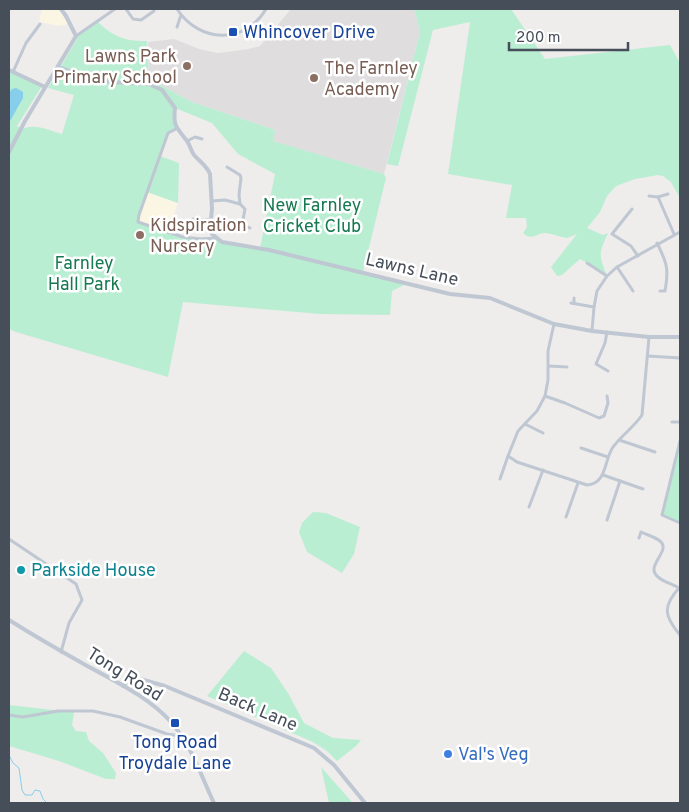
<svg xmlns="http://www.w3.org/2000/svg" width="689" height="812" font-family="Overpass,sans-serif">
	<rect width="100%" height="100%" fill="#efecec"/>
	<g fill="#fbf6e4">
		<path d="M 42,9 L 59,9 L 68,24 L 59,26 L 39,22 Z"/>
		<path d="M 147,192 L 178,203 L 168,232 L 138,222 Z"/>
	</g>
	<path fill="#e0ddde" d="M 291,9 L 412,9 L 415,12 L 420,32 L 384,174 L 272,141 L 275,130 L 192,102 L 149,79 L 148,42 L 174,39 L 199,49 L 218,53 L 249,49 L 260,46 Z"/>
	<g fill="#b9eed2" fill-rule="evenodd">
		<path d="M 412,9 L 511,9 L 545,59 L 670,45 L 680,63 L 680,198 L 671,182 L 663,176 L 658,175 L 635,179 L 616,186 L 607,196 L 600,212 L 587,228 L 603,235 L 608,233 C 598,255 599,254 607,276 L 600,270 L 580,259 L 562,275 L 557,276 L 551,267 L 577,234 L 567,238 C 560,237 553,234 546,233 C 537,232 532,242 523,233 L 527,227 L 526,218 L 506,218 L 512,185 L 448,174 L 470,22 L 433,30 L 398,166 L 387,164 L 420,32 L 415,12 Z"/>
		<path d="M 97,21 C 111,36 127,42 147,41 L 149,79 L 192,102 L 275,130 L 273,141 L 384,174 L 386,178 L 363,272 L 408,283 L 392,291 L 390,315 L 320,314 L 183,302 L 168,377 L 16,332 L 9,329 L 9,70 L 42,86 L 17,126 L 22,129 C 35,123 49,130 62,134 L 74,95 L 48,88 L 77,39 L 76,36 ZM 175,108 L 212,123 L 238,154 L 275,174 L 260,248 L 222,242 L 216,238 L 183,237 L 138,221 L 147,192 L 178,203 L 179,163 L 160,156 L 168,133 L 176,129 Z"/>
		<path d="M 680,441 L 680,523 L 662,515 Z"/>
		<path d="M 313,512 L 326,513 L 360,527 L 354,554 L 342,573 L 307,552 L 299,532 L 302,523 Z"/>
		<path d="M 244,651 L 271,668 L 288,693 L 304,723 L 333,738 L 361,740 L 356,746 L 337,761 L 327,751 L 313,742 L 207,696 Z"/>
		<path d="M 9,705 L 53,710 L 57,712 L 74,712 L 72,725 L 76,731 L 86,732 L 89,741 L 103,753 L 116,773 L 115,779 L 106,779 L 59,761 L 9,746 Z"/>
		<path d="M 321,767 L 351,801 L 352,803 L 329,803 Z"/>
	</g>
	<path fill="#86ceeb" d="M 16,88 L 23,92 L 23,98 L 9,123 L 9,93 L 12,89 Z"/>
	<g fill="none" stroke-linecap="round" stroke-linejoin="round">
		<path stroke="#86ceeb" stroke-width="1" d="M 9,755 L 13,763 L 19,768 L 22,790 L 25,795 L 32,795 L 35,790 L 40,791 L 43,799 L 47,803"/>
		<g stroke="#bfc7d2" stroke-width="3">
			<path d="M 126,9 L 133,19 L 141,20 L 154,11"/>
			<path d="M 177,9 C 199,43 245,45 266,9"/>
			<path d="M 177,27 L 181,15"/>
			<path d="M 76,36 L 115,9"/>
			<path d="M 13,72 L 26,43 L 40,24"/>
			<path d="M 176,129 L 168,133 L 139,215 L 138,222 L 183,237 L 201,239 L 216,238"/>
			<path d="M 187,141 L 195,137 L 202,139"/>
			<path d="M 649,196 L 658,197 L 674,234"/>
			<path d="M 658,197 L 668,194"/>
			<path d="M 212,201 L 225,200 L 240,204 L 239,195 L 241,178 L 240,175 L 227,167"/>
			<path d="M 632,209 L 612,234 L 631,246 L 638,256"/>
			<path d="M 190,222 L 193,219 L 210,220"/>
			<path d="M 227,223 L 242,225 L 245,209 L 240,204"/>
			<path d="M 242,225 L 250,228"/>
			<path d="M 657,243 C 667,263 669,269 665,291 L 660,291"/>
			<path d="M 587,263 L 607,276"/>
			<path d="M 617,267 L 633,291"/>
			<path d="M 571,303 L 594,307"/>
			<path d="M 574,303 L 574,298"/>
			<path d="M 554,324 L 548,351 L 548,380 L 545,396 L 537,411 L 518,431 L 508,456 L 517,462 L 587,485 C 607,484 604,460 613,447 C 622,435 634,427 642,415 L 649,337"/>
			<path d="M 592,331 L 594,307 L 597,291 L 607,276 L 617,267 L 680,232"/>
			<path d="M 607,332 L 605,343 L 596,364 L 608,371"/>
			<path d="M 648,356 L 680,358"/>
			<path d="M 549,366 L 567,367"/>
			<path d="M 545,396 L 565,403 L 599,418 L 604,416 L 608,403 L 607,396"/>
			<path d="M 672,422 L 680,422"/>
			<path d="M 525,424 L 543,433"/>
			<path d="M 619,440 L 655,452"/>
			<path d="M 680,441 L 662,515 L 680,523"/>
			<path d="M 581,448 L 608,457"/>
			<path d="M 603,475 L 643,489"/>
			<path d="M 500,479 L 508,456"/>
			<path d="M 529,507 L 543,470"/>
			<path d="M 566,517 L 578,483"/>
			<path d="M 607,520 L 620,481"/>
			<path d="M 639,538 L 641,532 C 647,535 655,537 660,541 C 672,551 644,566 658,577 C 664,582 672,584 679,588"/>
			<path d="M 9,539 L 76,584 L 82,600 L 69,623 L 61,652"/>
			<path d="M 680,587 C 662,606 664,616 680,635"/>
			<path d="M 9,715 L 23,717 L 58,711 L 93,711 L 120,717 L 167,734 L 181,736"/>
		</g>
		<g stroke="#bfc7d2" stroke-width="4">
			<path d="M 58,67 L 80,75 L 110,82 L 149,84 L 162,90 L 175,108 C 173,126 176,127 187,141 C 190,145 191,151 194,155 C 200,162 207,166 210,174 L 212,209 L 210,228 L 212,234 L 222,242 L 269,250 L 450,294 L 490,298 L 554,324 L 592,331 L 649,337 L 680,337"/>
			<path d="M 9,70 L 45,87"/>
			<path d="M 9,152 L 25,121 L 76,36 L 66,16 L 61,9"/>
			<path d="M 9,620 C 33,635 57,649 82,663 C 112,680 148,696 171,722 C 192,746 201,776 214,803"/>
			<path d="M 123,686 L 129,679 L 133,677 L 165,686 L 314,748 L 334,765 L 365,803"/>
		</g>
	</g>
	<g fill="#1a4fb4" stroke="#fff" stroke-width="2">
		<rect x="228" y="27" width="10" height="10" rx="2.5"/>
		<rect x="170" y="718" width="10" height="10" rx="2.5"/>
	</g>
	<g fill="#8d6e63" stroke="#fff" stroke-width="2">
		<circle cx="187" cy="66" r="5"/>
		<circle cx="314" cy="78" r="5"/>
		<circle cx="140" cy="235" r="5"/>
	</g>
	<circle fill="#0f9aa8" stroke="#fff" stroke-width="2" cx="21" cy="570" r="5"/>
	<circle fill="#3f7fe0" stroke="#fff" stroke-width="2" cx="448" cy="754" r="5"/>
	<g text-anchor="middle" stroke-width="5" stroke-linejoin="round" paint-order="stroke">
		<g font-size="18" fill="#164399" stroke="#fff" text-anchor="start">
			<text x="243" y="38">Whincover Drive</text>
			<text x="175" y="748" text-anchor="middle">Tong Road<tspan x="175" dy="21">Troydale Lane</tspan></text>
		</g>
		<g font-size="18" fill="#785e54" stroke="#fff" text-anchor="start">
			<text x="177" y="62" text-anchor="end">Lawns Park<tspan x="177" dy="21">Primary School</tspan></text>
			<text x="324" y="74">The Farnley<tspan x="324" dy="21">Academy</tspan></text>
			<text x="150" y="231">Kidspiration<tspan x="150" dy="21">Nursery</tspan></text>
		</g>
		<g font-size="18" fill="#177950" stroke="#fff">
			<text x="312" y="211">New Farnley<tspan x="312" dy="21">Cricket Club</tspan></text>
			<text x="84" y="269">Farnley<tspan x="84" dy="21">Hall Park</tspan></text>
		</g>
		<g font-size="18" fill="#454e59" stroke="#fff">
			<text transform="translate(412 269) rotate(13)" y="6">Lawns Lane</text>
			<text transform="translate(125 674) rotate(32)" y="6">Tong Road</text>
			<text transform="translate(258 709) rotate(23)" y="6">Back Lane</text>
		</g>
		<g font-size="18" fill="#0d838f" stroke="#fff" text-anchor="start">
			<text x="31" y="576">Parkside House</text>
		</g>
		<g font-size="18" fill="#366cbe" stroke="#fff" text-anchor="start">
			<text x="458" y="760">Val's Veg</text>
		</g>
	</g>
	<rect width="689" height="812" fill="none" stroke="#454e59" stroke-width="20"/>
	<path d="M509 42v8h119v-8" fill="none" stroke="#454e59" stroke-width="2.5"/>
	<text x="516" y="42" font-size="15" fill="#454e59" stroke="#ffffff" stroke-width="4" paint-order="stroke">200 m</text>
</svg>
